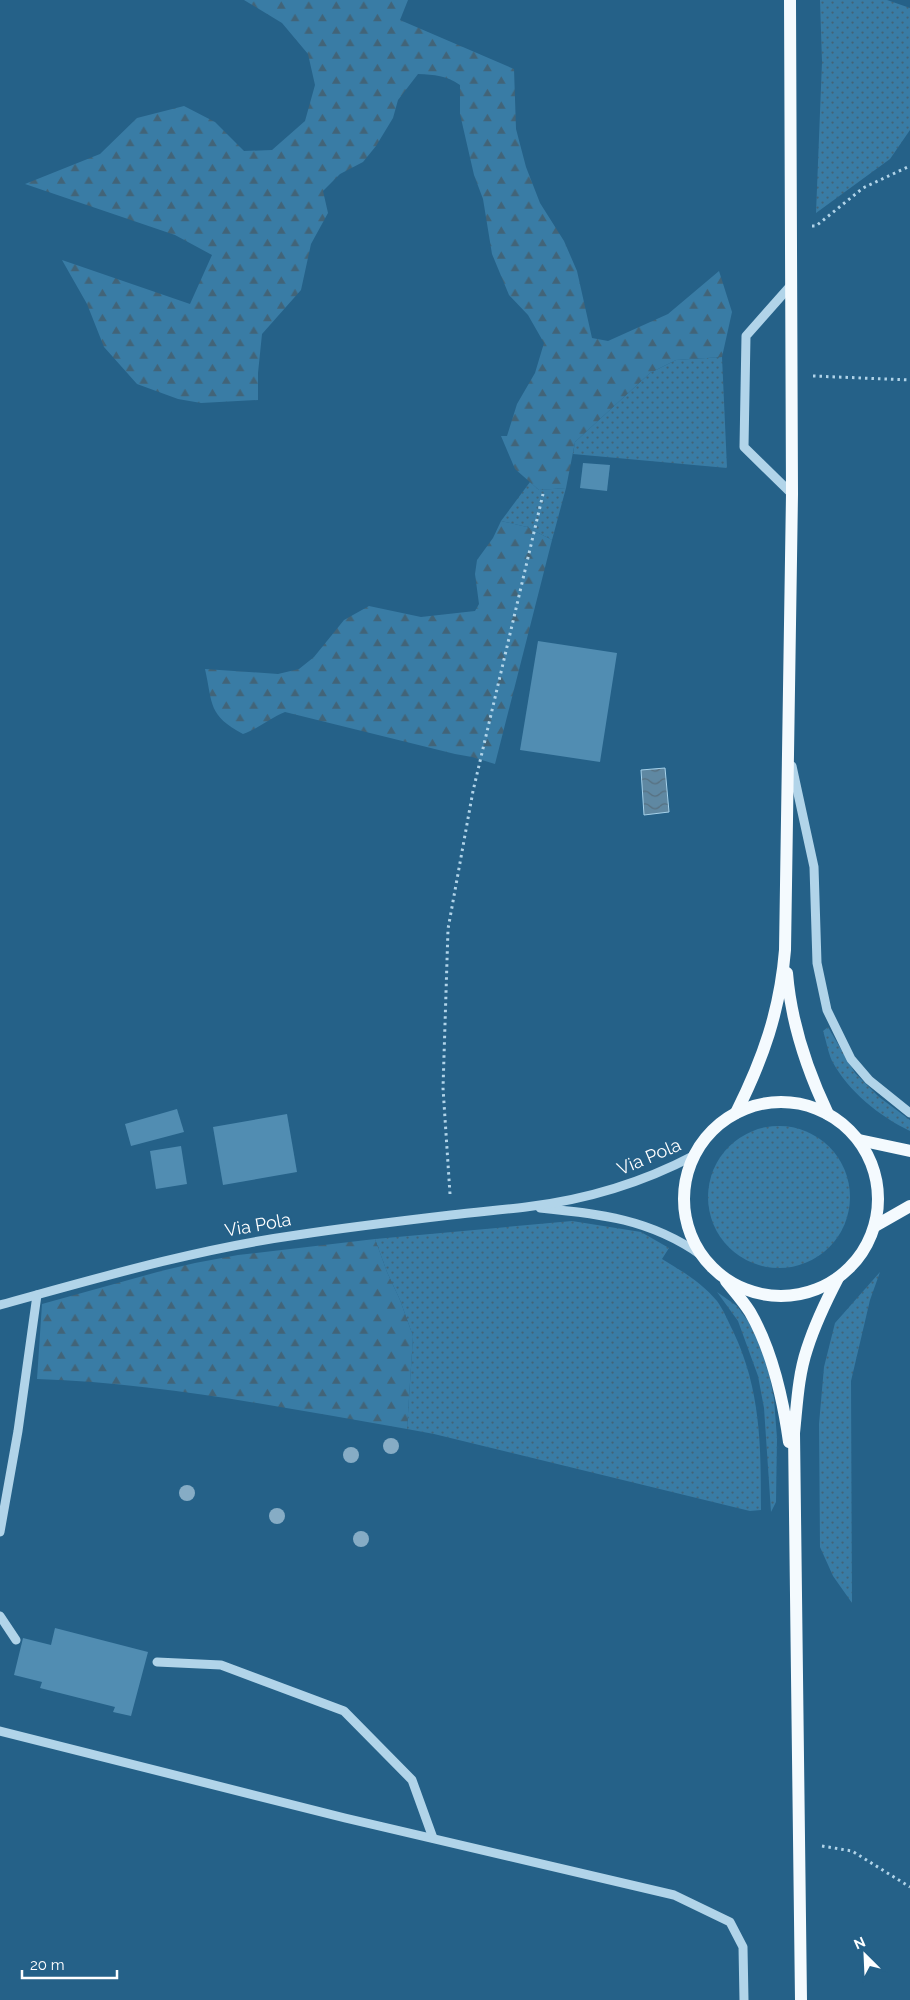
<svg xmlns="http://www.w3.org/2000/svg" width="910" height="2000" font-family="Raleway,sans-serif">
	<defs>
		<pattern id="green-dots" width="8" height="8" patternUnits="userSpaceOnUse" patternTransform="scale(1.25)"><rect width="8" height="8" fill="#397ca5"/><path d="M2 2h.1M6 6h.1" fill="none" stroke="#426478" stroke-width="1.8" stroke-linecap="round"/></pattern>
		<pattern id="forest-firs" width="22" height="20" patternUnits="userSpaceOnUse" patternTransform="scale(1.25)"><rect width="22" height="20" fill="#397ca5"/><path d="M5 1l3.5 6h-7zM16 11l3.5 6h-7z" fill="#426478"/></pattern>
		<pattern id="water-waves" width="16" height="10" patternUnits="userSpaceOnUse" patternTransform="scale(1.25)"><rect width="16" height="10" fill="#5f88a2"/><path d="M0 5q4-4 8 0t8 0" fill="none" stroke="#577080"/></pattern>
	</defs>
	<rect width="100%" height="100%" fill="#256188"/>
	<g fill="url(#green-dots)">
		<path d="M 820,0 L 887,0 L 910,8 L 910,130 L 890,159 L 816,213 L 822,62 Z"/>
		<path d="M 722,357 L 727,468 L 573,454 L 575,442 L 650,373 L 676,360 Z"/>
		<path d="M 530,482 L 539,490 L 566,488 L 552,540 L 527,527 L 501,521 Z"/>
		<path d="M 828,1027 L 855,1073 L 879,1097 L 910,1120 L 910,1131 C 879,1116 849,1092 832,1061 C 828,1052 826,1040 823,1031 Z"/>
		<circle cx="779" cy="1197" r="71"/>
		<path d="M 572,1221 L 641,1232 L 669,1248 L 662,1259 C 682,1271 702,1283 717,1301 C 723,1309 728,1321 733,1331 C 761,1390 761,1446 761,1510 L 750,1511 L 434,1434 L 407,1429 L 413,1336 L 400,1300 L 387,1272 L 375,1239 Z"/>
		<path d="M 880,1272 L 870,1300 L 851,1381 L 852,1603 L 833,1576 L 820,1547 L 819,1424 L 824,1367 L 835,1323 Z"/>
		<path d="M 717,1292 L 737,1306 L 756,1332 L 767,1363 L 774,1399 L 777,1438 L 776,1502 L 771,1512 L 764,1408 L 758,1376 L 738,1321 Z"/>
	</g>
	<g fill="url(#forest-firs)">
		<path d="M 244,0 L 408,0 L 400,20 L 514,69 L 516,129 L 526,167 L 540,203 L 564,241 L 577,271 L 592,338 L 608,341 L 668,314 L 719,271 L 732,312 L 722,357 L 676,360 L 650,373 L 575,442 L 566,488 L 539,490 L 515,469 L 501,436 L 507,436 L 517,404 L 535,373 L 544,343 L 528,315 L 509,295 L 492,254 L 483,199 L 474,175 L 460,114 L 460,85 C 446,75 435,75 418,74 L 398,100 L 393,118 L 376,146 L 363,162 L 340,174 L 323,191 L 328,213 L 311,244 L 301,290 L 262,334 L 258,373 L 258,400 L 201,403 L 178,399 L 137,384 L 104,347 L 87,304 L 62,260 L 190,304 L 212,255 L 175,235 L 25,184 L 100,154 L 137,118 L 184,106 L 215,122 L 244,151 L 272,150 L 305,121 L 315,85 L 308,54 L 282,23 Z"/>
		<path d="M 501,521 L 527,527 L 552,540 L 495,764 L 472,757 L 455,754 L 285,712 C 270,718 258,729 243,734 C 208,715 213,705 205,669 L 278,674 L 299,669 L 314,657 L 344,620 L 369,606 L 421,617 L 475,611 L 479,604 L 475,574 L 477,560 L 493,538 Z"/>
		<path d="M 375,1239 L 387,1272 L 400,1300 L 413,1336 L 407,1429 C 284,1408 162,1383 37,1379 L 42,1304 L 161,1271 L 195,1263 L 238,1255 Z"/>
	</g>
	<path fill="url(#water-waves)" stroke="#a5d1ea" d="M 665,768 L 669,812 L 644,815 L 641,770 Z"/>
	<g fill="#518db2">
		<path d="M 583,463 L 610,465 L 607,491 L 580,488 Z"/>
		<path d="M 538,641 L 617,653 L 600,762 L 520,750 Z"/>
		<path d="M 177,1109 L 184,1132 L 131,1146 L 125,1124 Z"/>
		<path d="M 287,1114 L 297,1172 L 223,1185 L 213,1127 Z"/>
		<path d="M 181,1146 L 187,1184 L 156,1189 L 150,1151 Z"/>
		<path d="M 55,1628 L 148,1652 L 131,1716 L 113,1712 L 115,1707 L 40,1688 L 42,1682 L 14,1675 L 23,1638 L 51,1645 Z"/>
	</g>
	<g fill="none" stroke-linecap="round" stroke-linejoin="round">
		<g stroke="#b1d4e9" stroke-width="3" stroke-dasharray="2.5 4" stroke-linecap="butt">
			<path d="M 812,226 L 816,226 L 863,188 L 910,166"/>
			<path d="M 813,376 L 910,380"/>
			<path d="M 450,1194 L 443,1088 L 448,929 L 473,791 L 543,494"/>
			<path d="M 822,1846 L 852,1851 L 910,1887"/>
		</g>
		<g stroke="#b1d4e9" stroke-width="9">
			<path d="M 792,494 L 744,447 L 746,336 L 792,284"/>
			<path d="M 792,766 L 814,867 L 817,963 L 827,1010 L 851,1059 L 869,1080 L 910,1113"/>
			<path d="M 540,1208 C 601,1214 650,1219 701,1255"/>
			<path d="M 0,1305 C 98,1278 197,1249 297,1235 C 349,1227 400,1221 451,1215 C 476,1212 501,1210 526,1207 C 585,1200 642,1183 695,1155"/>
			<path d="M 0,1532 L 18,1431 L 37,1295"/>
			<path d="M 0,1616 L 16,1640"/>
			<path d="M 157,1662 L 221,1665 L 344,1711 L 412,1780 L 433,1838"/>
			<path d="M 0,1731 L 345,1818 L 674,1895 L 730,1922 L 743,1947 L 744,2000"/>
		</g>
		<g stroke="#f4fafe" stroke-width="12">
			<path d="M 787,973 C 791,1022 807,1070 828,1114"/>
			<circle cx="781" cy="1199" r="97"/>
			<path d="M 736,1113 C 763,1059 780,1011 785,950 L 792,494 L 790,0"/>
			<path d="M 859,1140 L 910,1151"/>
			<path d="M 875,1226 L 910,1206"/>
			<path d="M 726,1281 C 734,1291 743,1301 750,1312 C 772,1350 783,1399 789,1442"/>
			<path d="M 801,2000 L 794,1433 C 797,1405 798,1376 807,1349 C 815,1324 826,1301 838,1278"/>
		</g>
	</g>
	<g fill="#86acc5">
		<circle cx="391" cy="1446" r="8"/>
		<circle cx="351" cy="1455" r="8"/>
		<circle cx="187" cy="1493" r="8"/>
		<circle cx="277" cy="1516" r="8"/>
		<circle cx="361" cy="1539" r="8"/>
	</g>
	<g text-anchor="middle" stroke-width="4" stroke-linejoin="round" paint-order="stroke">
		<g font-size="18" fill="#fff" stroke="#256188">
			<text transform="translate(649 1157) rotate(-23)" y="6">Via Pola</text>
			<text transform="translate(258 1225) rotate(-10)" y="6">Via Pola</text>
		</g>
	</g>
	<g transform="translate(865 1955) rotate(336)" stroke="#256188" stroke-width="4" paint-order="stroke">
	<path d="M0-4L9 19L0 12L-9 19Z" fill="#ffffff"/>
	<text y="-8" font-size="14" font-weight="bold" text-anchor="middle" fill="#ffffff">N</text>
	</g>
	<path d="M22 1970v8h95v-8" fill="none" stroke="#ffffff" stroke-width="2.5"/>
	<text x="30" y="1970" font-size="15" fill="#ffffff" stroke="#256188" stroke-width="4" paint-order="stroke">20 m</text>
</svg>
